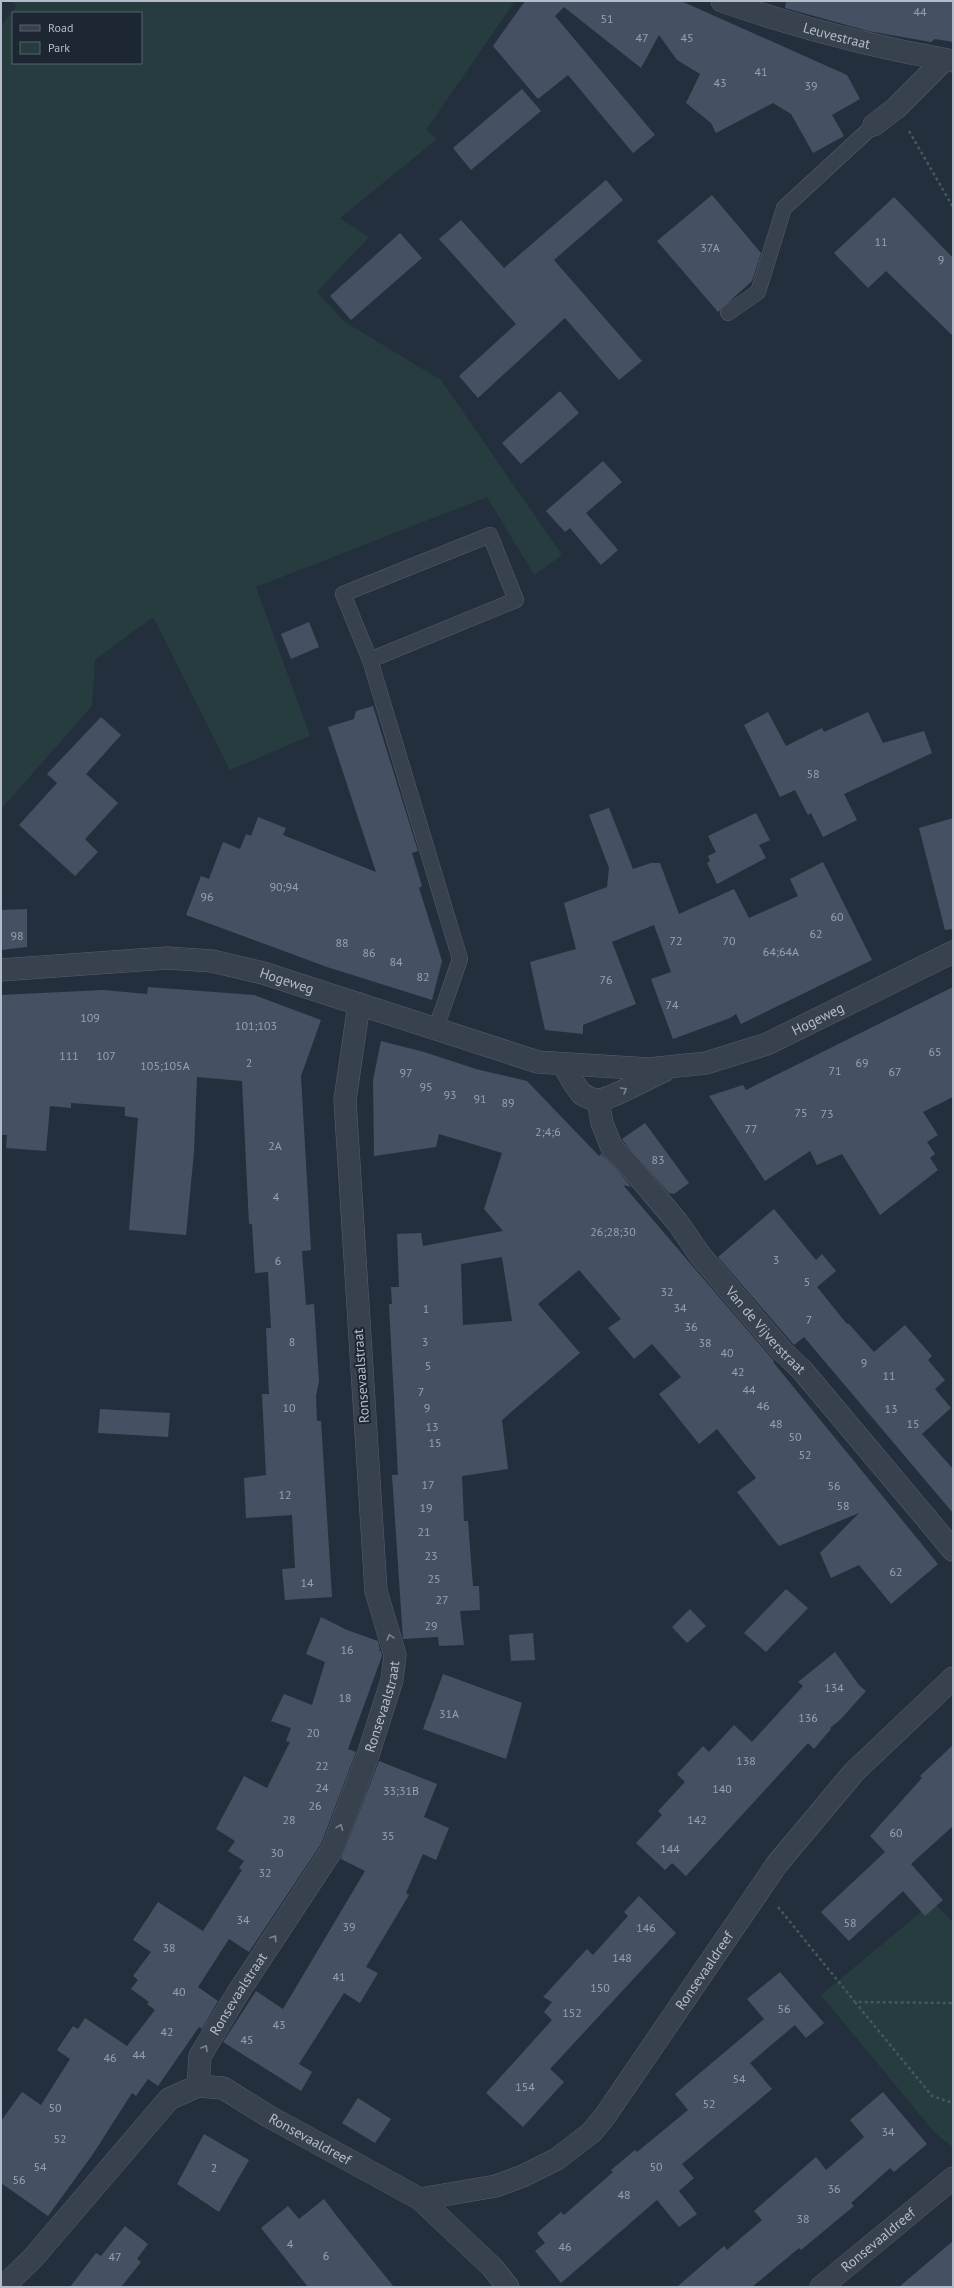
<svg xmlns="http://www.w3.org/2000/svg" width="954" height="2288" font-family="'PT Sans',sans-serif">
	<rect width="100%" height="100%" fill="#242f3e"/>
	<g fill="#263c3f" fill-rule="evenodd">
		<path d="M 11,1 L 515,1 L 426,130 L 437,139 L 340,218 L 369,237 L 317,292 L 345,322 L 441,380 L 562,555 L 534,575 L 487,497 L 256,587 L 310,736 L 230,770 L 153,617 L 95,660 L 92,706 L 2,808 L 1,26 L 17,6 ZM 13,13 L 141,13 L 141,63 L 13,63 Z"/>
		<path d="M 933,1902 L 953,1922 L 953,2147 L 935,2133 L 821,1995 Z"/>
	</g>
	<g fill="#455162" fill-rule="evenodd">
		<path d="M 525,1 L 681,1 L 847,75 L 860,99 L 832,115 L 844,136 L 813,153 L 791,114 L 773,103 L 716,133 L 711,123 L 686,103 L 700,74 L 677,60 L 659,35 L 641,68 L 564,7 L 555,16 L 655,135 L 633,153 L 568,75 L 538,99 L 493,46 Z"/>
		<path d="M 786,1 L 953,1 L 953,42 L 935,39 L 931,42 L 868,31 L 785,8 Z"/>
		<path d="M 522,89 L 541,111 L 471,170 L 453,148 Z"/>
		<path d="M 606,180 L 623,200 L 554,260 L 642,361 L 619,380 L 565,318 L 478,398 L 459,376 L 516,324 L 439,239 L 461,220 L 504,268 Z"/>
		<path d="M 712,195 L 761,253 L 752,281 L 718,312 L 657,241 Z"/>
		<path d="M 894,197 L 953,258 L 953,336 L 886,271 L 868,288 L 834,253 Z"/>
		<path d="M 400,233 L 422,258 L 351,320 L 330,296 Z"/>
		<path d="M 560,391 L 579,413 L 521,464 L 502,443 Z"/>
		<path d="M 603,461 L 622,482 L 586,513 L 618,550 L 601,565 L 570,528 L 565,532 L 546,511 Z"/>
		<path d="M 309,622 L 319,647 L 291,659 L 281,634 Z"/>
		<path d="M 373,706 L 418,851 L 412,853 L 422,886 L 419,888 L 442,961 L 432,1000 L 327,967 L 186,915 L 201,876 L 209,879 L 223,842 L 240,849 L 246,834 L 251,836 L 258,817 L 286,828 L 283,835 L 376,872 L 328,727 L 354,719 L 356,711 Z"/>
		<path d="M 768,712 L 786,746 L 822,728 L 824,732 L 868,712 L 883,743 L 924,731 L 932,753 L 844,794 L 857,820 L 823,837 L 811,813 L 808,815 L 795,790 L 780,797 L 744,725 Z"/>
		<path d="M 101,717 L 121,735 L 86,774 L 118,803 L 85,839 L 98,852 L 75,876 L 19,825 L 57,783 L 47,774 Z"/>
		<path d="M 609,808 L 633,869 L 651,863 L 660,863 L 679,914 L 734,889 L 749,918 L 798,896 L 790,879 L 823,862 L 872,960 L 741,1024 L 736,1014 L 730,1018 L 673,1039 L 651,979 L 671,972 L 654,925 L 612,942 L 636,1004 L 583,1025 L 583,1034 L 545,1030 L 530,962 L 576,949 L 564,903 L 607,887 L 609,868 L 589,815 Z"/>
		<path d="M 756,813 L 770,840 L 759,845 L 766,858 L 717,884 L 707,863 L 710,861 L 708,856 L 716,852 L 708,836 Z"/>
		<path d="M 953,818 L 953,929 L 945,930 L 919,828 Z"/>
		<path d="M 27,909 L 27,947 L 1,950 L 1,910 Z"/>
		<path d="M 148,987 L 254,995 L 321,1020 L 301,1076 L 311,1250 L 302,1251 L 306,1305 L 314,1304 L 319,1381 L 316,1396 L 317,1421 L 321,1421 L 332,1597 L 285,1600 L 282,1569 L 295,1568 L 292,1515 L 246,1518 L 244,1478 L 266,1475 L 262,1394 L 269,1394 L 266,1328 L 271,1328 L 268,1272 L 255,1273 L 252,1224 L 249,1224 L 242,1081 L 197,1077 L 194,1152 L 186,1235 L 129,1230 L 138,1118 L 125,1116 L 125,1107 L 71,1103 L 71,1108 L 50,1106 L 46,1151 L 6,1148 L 7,1135 L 1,1135 L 1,995 L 103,990 L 147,994 Z"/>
		<path d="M 953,987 L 953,1097 L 923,1112 L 938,1135 L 927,1142 L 935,1154 L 930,1158 L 938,1170 L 880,1215 L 842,1154 L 817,1165 L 810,1151 L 765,1181 L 709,1096 L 743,1085 L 746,1090 Z"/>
		<path d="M 381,1041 L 424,1052 L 476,1069 L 527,1081 L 599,1156 L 601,1154 L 620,1173 L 631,1187 L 623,1185 L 774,1361 L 773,1362 L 938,1564 L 891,1604 L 859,1565 L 831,1578 L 820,1553 L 859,1513 L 779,1546 L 737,1492 L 756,1478 L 717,1429 L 699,1444 L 659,1394 L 681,1377 L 652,1344 L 634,1359 L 608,1328 L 621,1319 L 579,1270 L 538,1304 L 580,1353 L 502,1420 L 508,1469 L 462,1476 L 464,1521 L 468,1521 L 473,1586 L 479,1586 L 480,1610 L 460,1611 L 464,1645 L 439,1646 L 438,1637 L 403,1639 L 392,1475 L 398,1475 L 389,1304 L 392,1304 L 391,1287 L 399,1287 L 397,1234 L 421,1233 L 423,1246 L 503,1231 L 484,1209 L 502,1153 L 439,1134 L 436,1147 L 374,1156 L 373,1080 ZM 502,1257 L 512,1321 L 463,1325 L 461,1264 Z"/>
		<path d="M 645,1123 L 689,1183 L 674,1194 L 669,1193 L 623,1141 L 622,1139 Z"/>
		<path d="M 774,1209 L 816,1260 L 822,1254 L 836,1271 L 817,1287 L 847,1324 L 848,1323 L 874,1352 L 905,1325 L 932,1356 L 928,1360 L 945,1380 L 935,1389 L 951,1408 L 922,1434 L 953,1469 L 953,1513 L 804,1337 L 794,1345 L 718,1257 Z"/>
		<path d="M 100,1409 L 170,1413 L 168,1437 L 98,1433 Z"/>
		<path d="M 786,1589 L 808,1608 L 766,1652 L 744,1633 Z"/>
		<path d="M 690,1609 L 706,1626 L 687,1643 L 672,1627 Z"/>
		<path d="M 321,1617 L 347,1630 L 378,1641 L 380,1650 L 377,1650 L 381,1651 L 382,1656 L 348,1749 L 356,1752 L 321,1844 L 249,1952 L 229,1939 L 198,1987 L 218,2001 L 202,2029 L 199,2027 L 158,2086 L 148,2079 L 136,2096 L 132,2093 L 93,2154 L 48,2216 L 1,2183 L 1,2121 L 22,2092 L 41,2105 L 70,2059 L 57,2050 L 73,2026 L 78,2029 L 85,2018 L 127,2046 L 155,2010 L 147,2004 L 149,2002 L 131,1989 L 138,1980 L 133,1976 L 151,1952 L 133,1940 L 158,1902 L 203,1931 L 242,1870 L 239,1868 L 244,1861 L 228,1851 L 235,1841 L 216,1829 L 244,1776 L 267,1788 L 290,1742 L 286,1741 L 291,1728 L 271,1721 L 284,1694 L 312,1705 L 325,1662 L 306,1654 Z"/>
		<path d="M 533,1633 L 535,1660 L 511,1661 L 509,1635 Z"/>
		<path d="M 835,1652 L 859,1685 L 866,1691 L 840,1720 L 830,1728 L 831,1729 L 814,1749 L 808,1743 L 686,1876 L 672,1863 L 665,1870 L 636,1843 L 662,1815 L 658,1811 L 685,1782 L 677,1774 L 703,1746 L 709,1752 L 734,1725 L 752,1742 L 803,1686 L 798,1682 Z"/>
		<path d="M 443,1674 L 522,1703 L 506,1759 L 423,1729 Z"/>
		<path d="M 953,1745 L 953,1826 L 911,1864 L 943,1900 L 925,1916 L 903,1891 L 849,1941 L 821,1912 L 885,1852 L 870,1836 L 922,1778 L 920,1776 Z"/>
		<path d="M 379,1761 L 437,1784 L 424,1817 L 449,1828 L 436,1860 L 423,1854 L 406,1893 L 409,1895 L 366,1967 L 378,1973 L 360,2003 L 344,1993 L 299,2064 L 312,2072 L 301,2091 L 223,2042 L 256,1991 L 283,2009 L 365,1871 L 341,1859 Z"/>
		<path d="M 639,1896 L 676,1933 L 550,2069 L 564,2082 L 523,2127 L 486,2093 L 552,2020 L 544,2012 L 552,2002 L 543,1997 L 587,1949 L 593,1955 L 628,1916 L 624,1912 Z"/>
		<path d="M 780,1972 L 824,2023 L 806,2038 L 795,2025 L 750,2063 L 772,2089 L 682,2164 L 694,2178 L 679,2191 L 697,2214 L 679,2227 L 657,2200 L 561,2283 L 535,2251 L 545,2243 L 537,2233 L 561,2212 L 564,2215 L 613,2172 L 611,2170 L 635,2150 L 637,2152 L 688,2110 L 675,2094 L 764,2019 L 747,1999 Z"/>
		<path d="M 883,2092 L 927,2144 L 894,2172 L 890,2168 L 851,2203 L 854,2206 L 801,2250 L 799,2248 L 752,2287 L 677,2287 L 724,2246 L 727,2250 L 762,2220 L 754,2211 L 816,2157 L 826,2170 L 864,2137 L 850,2120 Z"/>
		<path d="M 358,2098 L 391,2119 L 375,2143 L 342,2123 Z"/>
		<path d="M 204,2134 L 249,2160 L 219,2212 L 177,2184 Z"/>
		<path d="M 324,2199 L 339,2219 L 394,2287 L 308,2287 L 261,2228 L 288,2206 L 299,2219 Z"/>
		<path d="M 125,2226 L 148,2244 L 137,2259 L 141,2262 L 121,2287 L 70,2287 L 96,2253 L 101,2256 Z"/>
		<path d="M 953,2241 L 953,2287 L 899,2287 Z"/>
	</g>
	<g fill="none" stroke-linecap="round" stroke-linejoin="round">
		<defs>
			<g id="service">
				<path d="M 728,313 L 758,292 L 784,208 L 874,125"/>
				<path d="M 490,535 L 516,600 L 370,660 L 343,594 Z"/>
				<path d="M 370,660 L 460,959 L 436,1028"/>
			</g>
			<g id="minor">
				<path id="s1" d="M 722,1 C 799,28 872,47 953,61"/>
				<path d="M 874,125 L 896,108 L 944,60"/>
				<path id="s2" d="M 598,1100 L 602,1123 L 612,1148 L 629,1165 L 678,1223 L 700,1255 L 782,1351 L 802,1370 L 953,1550"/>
				<path id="s3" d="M 198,2086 L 200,2056 L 239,1991 L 332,1850 L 368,1755 L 392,1680 L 395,1655 L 376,1591 L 345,1100 L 359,1004"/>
				<path id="s4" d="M 198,2086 L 223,2088 L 268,2116 L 420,2199 L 496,2186 L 523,2176 L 557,2159 L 592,2132 L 605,2116 L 777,1864 L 854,1772 L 953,1678"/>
				<path d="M 420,2199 L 492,2267 L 508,2287"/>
				<path d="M 3,2287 L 33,2258 L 169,2099 L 198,2086"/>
				<path id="s5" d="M 821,2287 L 953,2178"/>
			</g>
			<g id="tertiary">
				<path id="s6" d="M 1,970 L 167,958 L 212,961 L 263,973 L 538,1062 L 649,1069 L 706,1063 L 767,1044 L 953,952"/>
				<path d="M 563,1064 C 569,1074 573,1084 581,1093 C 584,1096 594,1100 598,1100 C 609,1100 650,1077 664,1071"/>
			</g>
		</defs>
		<use href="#service" stroke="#565f6c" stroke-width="16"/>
		<use href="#minor" stroke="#565f6c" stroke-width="23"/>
		<use href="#tertiary" stroke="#565f6c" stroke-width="23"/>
		<g stroke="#44595c" stroke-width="2.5" stroke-dasharray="3 3" stroke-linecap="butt">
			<path d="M 909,131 L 953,207"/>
			<path d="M 778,1907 L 855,2002 L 953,2003"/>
			<path d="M 855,2002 L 932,2096 L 953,2103"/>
		</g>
		<use href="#service" stroke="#38414e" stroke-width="15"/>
		<use href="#minor" stroke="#38414e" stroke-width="22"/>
		<use href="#tertiary" stroke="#38414e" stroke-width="22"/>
	</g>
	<defs><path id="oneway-chevron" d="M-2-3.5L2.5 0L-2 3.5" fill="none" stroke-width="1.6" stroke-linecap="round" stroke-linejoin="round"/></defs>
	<g stroke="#7c8592">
		<use href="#oneway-chevron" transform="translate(624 1090) rotate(-30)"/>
		<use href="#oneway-chevron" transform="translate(390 1637) rotate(-107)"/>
		<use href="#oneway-chevron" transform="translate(340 1827) rotate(-69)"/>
		<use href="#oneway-chevron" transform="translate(274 1938) rotate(-57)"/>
		<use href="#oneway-chevron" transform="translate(205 2048) rotate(-59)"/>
	</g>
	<g text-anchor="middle" stroke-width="4" stroke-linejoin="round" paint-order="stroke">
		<g font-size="12" fill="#98a1af">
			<text x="920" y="16">44</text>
			<text x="607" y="23">51</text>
			<text x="642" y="42">47</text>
			<text x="687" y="42">45</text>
			<text x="761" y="76">41</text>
			<text x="720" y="87">43</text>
			<text x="811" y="90">39</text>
			<text x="881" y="246">11</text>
			<text x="710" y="252">37A</text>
			<text x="941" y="264">9</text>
			<text x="813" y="778">58</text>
			<text x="284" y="891">90;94</text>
			<text x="207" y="901">96</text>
			<text x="837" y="921">60</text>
			<text x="816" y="938">62</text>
			<text x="17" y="940">98</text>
			<text x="676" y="945">72</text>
			<text x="729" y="945">70</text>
			<text x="342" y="947">88</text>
			<text x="781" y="956">64;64A</text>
			<text x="369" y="957">86</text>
			<text x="396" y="966">84</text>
			<text x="423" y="981">82</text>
			<text x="606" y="984">76</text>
			<text x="672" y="1009">74</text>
			<text x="90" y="1022">109</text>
			<text x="256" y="1030">101;103</text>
			<text x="935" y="1056">65</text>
			<text x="69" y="1060">111</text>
			<text x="106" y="1060">107</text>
			<text x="249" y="1067">2</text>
			<text x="862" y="1067">69</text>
			<text x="165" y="1070">105;105A</text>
			<text x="835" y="1075">71</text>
			<text x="895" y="1076">67</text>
			<text x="406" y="1077">97</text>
			<text x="426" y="1091">95</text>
			<text x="450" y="1099">93</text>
			<text x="480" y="1103">91</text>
			<text x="508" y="1107">89</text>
			<text x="801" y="1117">75</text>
			<text x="827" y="1118">73</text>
			<text x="751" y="1133">77</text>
			<text x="548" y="1136">2;4;6</text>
			<text x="275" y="1150">2A</text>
			<text x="658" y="1164">83</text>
			<text x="276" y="1201">4</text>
			<text x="613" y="1236">26;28;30</text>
			<text x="776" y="1264">3</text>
			<text x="278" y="1265">6</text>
			<text x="807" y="1286">5</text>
			<text x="667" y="1296">32</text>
			<text x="680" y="1312">34</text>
			<text x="426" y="1313">1</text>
			<text x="809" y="1324">7</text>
			<text x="691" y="1331">36</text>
			<text x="292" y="1346">8</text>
			<text x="425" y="1346">3</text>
			<text x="705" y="1347">38</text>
			<text x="727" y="1357">40</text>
			<text x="864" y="1367">9</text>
			<text x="428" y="1370">5</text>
			<text x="738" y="1376">42</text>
			<text x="889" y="1380">11</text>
			<text x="749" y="1394">44</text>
			<text x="421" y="1396">7</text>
			<text x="763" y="1410">46</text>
			<text x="289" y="1412">10</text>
			<text x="427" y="1412">9</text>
			<text x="891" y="1413">13</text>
			<text x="776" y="1428">48</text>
			<text x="913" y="1428">15</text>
			<text x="432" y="1431">13</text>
			<text x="795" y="1441">50</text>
			<text x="435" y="1447">15</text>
			<text x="805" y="1459">52</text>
			<text x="428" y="1489">17</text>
			<text x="834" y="1490">56</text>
			<text x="285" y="1499">12</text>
			<text x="843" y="1510">58</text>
			<text x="426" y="1512">19</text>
			<text x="424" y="1536">21</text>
			<text x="431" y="1560">23</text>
			<text x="896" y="1576">62</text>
			<text x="434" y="1583">25</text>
			<text x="307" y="1587">14</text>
			<text x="442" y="1604">27</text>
			<text x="431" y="1630">29</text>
			<text x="347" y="1654">16</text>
			<text x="834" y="1692">134</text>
			<text x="345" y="1702">18</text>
			<text x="449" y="1718">31A</text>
			<text x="808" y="1722">136</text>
			<text x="313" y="1737">20</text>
			<text x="746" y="1765">138</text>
			<text x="322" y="1770">22</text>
			<text x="322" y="1792">24</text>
			<text x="722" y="1793">140</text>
			<text x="401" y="1795">33;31B</text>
			<text x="315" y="1810">26</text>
			<text x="289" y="1824">28</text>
			<text x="697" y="1824">142</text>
			<text x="896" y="1837">60</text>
			<text x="388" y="1840">35</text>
			<text x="670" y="1853">144</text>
			<text x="277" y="1857">30</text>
			<text x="265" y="1877">32</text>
			<text x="243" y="1924">34</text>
			<text x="850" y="1927">58</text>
			<text x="349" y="1931">39</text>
			<text x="646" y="1932">146</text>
			<text x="169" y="1952">38</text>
			<text x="622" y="1962">148</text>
			<text x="339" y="1981">41</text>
			<text x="600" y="1992">150</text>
			<text x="179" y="1996">40</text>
			<text x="784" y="2013">56</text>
			<text x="572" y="2017">152</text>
			<text x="279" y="2029">43</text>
			<text x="167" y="2036">42</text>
			<text x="247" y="2044">45</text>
			<text x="139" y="2059">44</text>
			<text x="110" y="2062">46</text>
			<text x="739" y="2083">54</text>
			<text x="525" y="2091">154</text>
			<text x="709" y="2108">52</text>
			<text x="55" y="2112">50</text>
			<text x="888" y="2136">34</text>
			<text x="60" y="2143">52</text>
			<text x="40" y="2171">54</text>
			<text x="656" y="2171">50</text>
			<text x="214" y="2172">2</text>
			<text x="19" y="2184">56</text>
			<text x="834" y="2193">36</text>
			<text x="624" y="2199">48</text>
			<text x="803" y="2223">38</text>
			<text x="290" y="2248">4</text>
			<text x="565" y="2251">46</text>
			<text x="326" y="2260">6</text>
			<text x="115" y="2261">47</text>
		</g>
		<g font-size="14" fill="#b4bcc9" stroke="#1d2633">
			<text dy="5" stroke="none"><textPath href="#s1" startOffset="120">Leuvestraat</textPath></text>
			<text dy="5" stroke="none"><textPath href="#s6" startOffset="289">Hogeweg</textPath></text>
			<text dy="5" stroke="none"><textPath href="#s6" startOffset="842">Hogeweg</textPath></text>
			<text dy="5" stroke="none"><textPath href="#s2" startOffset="289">Van de Vijverstraat</textPath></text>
			<text transform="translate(361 1376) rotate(-94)" y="5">Ronsevaalstraat</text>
			<text dy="5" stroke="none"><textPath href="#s3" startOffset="427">Ronsevaalstraat</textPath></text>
			<text dy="5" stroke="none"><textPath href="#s4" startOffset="636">Ronsevaaldreef</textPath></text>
			<text dy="5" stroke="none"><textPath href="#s3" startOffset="103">Ronsevaalstraat</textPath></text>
			<text dy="5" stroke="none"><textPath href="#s4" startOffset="126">Ronsevaaldreef</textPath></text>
			<text dy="5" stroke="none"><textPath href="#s5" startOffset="74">Ronsevaaldreef</textPath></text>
		</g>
	</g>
	<rect width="954" height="2288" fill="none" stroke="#b4bcc9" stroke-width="4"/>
	<rect x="12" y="12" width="130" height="52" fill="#1d2633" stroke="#59626f"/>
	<rect x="20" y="25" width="20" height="6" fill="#38414e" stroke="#59626f"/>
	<text x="48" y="32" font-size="12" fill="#b4bcc9">Road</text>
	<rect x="20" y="42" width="20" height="12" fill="#263c3f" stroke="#59626f"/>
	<text x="48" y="52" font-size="12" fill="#b4bcc9">Park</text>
</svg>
